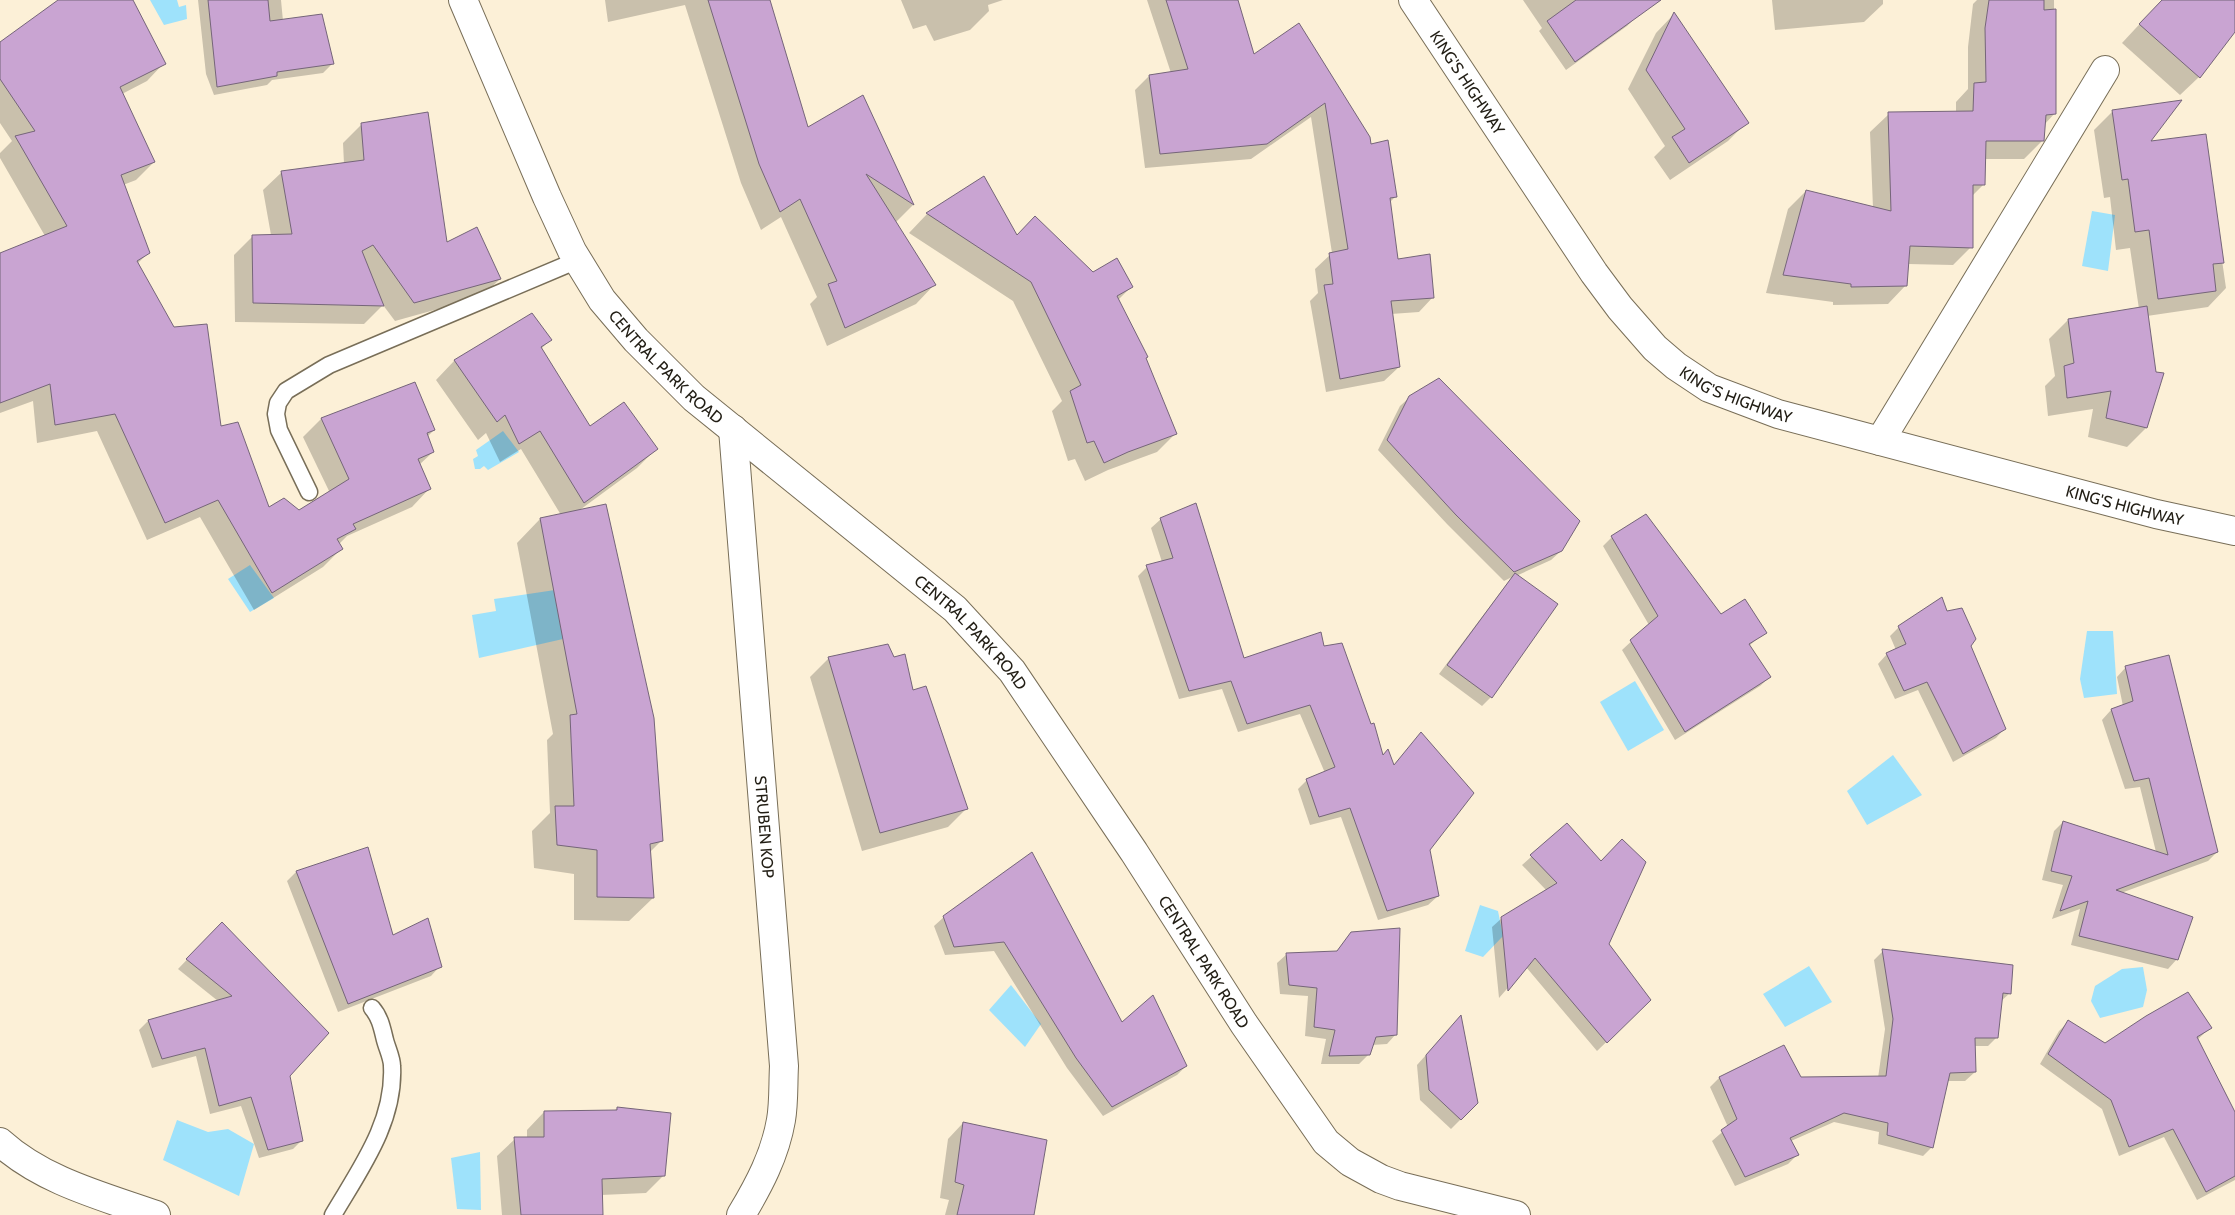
<svg xmlns="http://www.w3.org/2000/svg" width="2235" height="1215" font-family="Cabin,sans-serif">
	<rect width="100%" height="100%" fill="#fcf0d7"/>
	<g fill="#9ee2fb">
		<path d="M 150,0 L 177,0 L 179,7 L 186,5 L 187,19 L 164,25 Z"/>
		<path d="M 2092,211 L 2115,215 L 2108,271 L 2082,266 Z"/>
		<path d="M 503,431 L 519,452 L 488,470 L 484,466 L 480,469 L 475,469 L 473,459 L 478,456 L 476,450 Z"/>
		<path d="M 250,565 L 274,598 L 250,612 L 228,579 Z"/>
		<path d="M 555,590 L 563,639 L 479,658 L 472,615 L 496,611 L 494,599 Z"/>
		<path d="M 2087,631 L 2113,631 L 2117,694 L 2084,698 L 2080,679 Z"/>
		<path d="M 1635,681 L 1664,730 L 1628,751 L 1600,702 Z"/>
		<path d="M 1893,755 L 1922,795 L 1867,825 L 1847,791 Z"/>
		<path d="M 1480,905 L 1498,911 L 1503,936 L 1483,957 L 1465,951 Z"/>
		<path d="M 1809,966 L 1832,1002 L 1785,1027 L 1763,994 Z"/>
		<path d="M 2143,967 L 2147,990 L 2143,1007 L 2100,1018 L 2091,1001 L 2095,986 L 2122,969 Z"/>
		<path d="M 1011,985 L 1041,1024 L 1025,1047 L 989,1010 Z"/>
		<path d="M 177,1120 L 208,1132 L 228,1129 L 254,1144 L 239,1196 L 163,1160 Z"/>
		<path d="M 480,1152 L 481,1210 L 457,1209 L 451,1158 Z"/>
	</g>
	<g fill="#0003">
		<path d="M 75,0 L 132,0 L 164,63 L 147,81 L 122,94 L 154,162 L 136,180 L 123,185 L 148,253 L 137,264 L 220,428 L 268,509 L 299,512 L 330,493 L 303,437 L 321,419 L 414,383 L 434,430 L 427,437 L 433,452 L 419,465 L 429,489 L 412,507 L 347,536 L 338,545 L 341,549 L 323,567 L 254,610 L 200,517 L 147,540 L 97,431 L 37,443 L 33,401 L 0,413 L 0,255 L 45,236 L 0,158 L 0,153 L 12,141 L 0,123 L 0,43 Z"/>
		<path d="M 198,0 L 281,0 L 283,21 L 333,63 L 323,73 L 272,80 L 267,85 L 214,95 L 206,74 Z"/>
		<path d="M 605,0 L 768,0 L 808,129 L 863,97 L 913,205 L 895,223 L 934,285 L 916,304 L 827,346 L 810,304 L 817,297 L 781,217 L 761,230 L 741,183 L 685,5 L 608,22 Z"/>
		<path d="M 901,0 L 1003,0 L 988,5 L 989,11 L 970,30 L 934,41 L 926,25 L 913,29 Z"/>
		<path d="M 1147,0 L 1236,0 L 1253,56 L 1299,25 L 1370,146 L 1396,196 L 1389,203 L 1397,261 L 1433,297 L 1419,312 L 1391,314 L 1399,367 L 1384,381 L 1326,392 L 1310,301 L 1318,293 L 1315,269 L 1332,253 L 1311,117 L 1251,159 L 1145,168 L 1135,90 L 1149,76 L 1171,73 Z"/>
		<path d="M 1523,0 L 1624,0 L 1636,17 L 1627,26 L 1566,70 L 1539,31 L 1542,28 Z"/>
		<path d="M 1772,0 L 1883,0 L 1883,4 L 1864,22 L 1775,30 Z"/>
		<path d="M 1977,0 L 2054,0 L 2055,113 L 2044,125 L 2042,141 L 2024,159 L 1984,159 L 1983,185 L 1971,197 L 1971,247 L 1953,265 L 1908,264 L 1906,285 L 1888,304 L 1833,305 L 1833,302 L 1766,293 L 1788,209 L 1806,191 L 1873,208 L 1870,132 L 1889,114 L 1956,113 L 1956,102 L 1968,89 L 1968,47 L 1973,4 Z"/>
		<path d="M 2162,0 L 2235,0 L 2235,30 L 2199,77 L 2180,95 L 2122,43 Z"/>
		<path d="M 1674,14 L 1747,122 L 1728,141 L 1670,180 L 1654,157 L 1665,146 L 1628,89 L 1656,33 Z"/>
		<path d="M 2113,111 L 2148,143 L 2204,135 L 2226,288 L 2208,307 L 2147,316 L 2146,428 L 2127,447 L 2088,437 L 2093,409 L 2048,416 L 2045,386 L 2055,376 L 2049,339 L 2068,320 L 2139,309 L 2130,248 L 2116,250 L 2110,197 L 2104,198 L 2094,130 Z"/>
		<path d="M 362,124 L 446,244 L 500,279 L 481,297 L 395,321 L 383,305 L 364,324 L 235,322 L 234,255 L 253,236 L 271,235 L 263,190 L 282,172 L 344,164 L 343,143 Z"/>
		<path d="M 984,178 L 1016,236 L 1093,273 L 1131,287 L 1118,300 L 1176,433 L 1157,452 L 1108,470 L 1085,481 L 1075,459 L 1068,461 L 1052,411 L 1062,401 L 1013,301 L 909,233 L 927,214 Z"/>
		<path d="M 532,314 L 550,340 L 541,349 L 590,428 L 656,449 L 637,468 L 577,512 L 662,840 L 650,852 L 653,898 L 629,921 L 574,920 L 574,874 L 534,868 L 532,831 L 550,813 L 547,740 L 553,734 L 517,543 L 540,519 L 561,515 L 521,449 L 500,462 L 486,433 L 478,440 L 436,380 L 454,361 Z"/>
		<path d="M 1410,397 L 1561,551 L 1551,560 L 1516,576 L 1491,697 L 1482,706 L 1439,674 L 1512,577 L 1504,581 L 1447,524 L 1378,450 L 1400,406 Z"/>
		<path d="M 1161,519 L 1243,660 L 1323,648 L 1382,756 L 1393,766 L 1421,734 L 1429,849 L 1438,896 L 1428,905 L 1378,920 L 1341,817 L 1310,825 L 1298,789 L 1307,780 L 1325,773 L 1300,714 L 1238,732 L 1222,689 L 1179,699 L 1138,576 L 1147,567 L 1162,562 L 1151,528 Z"/>
		<path d="M 1612,537 L 1720,616 L 1765,632 L 1749,646 L 1770,677 L 1760,686 L 1675,740 L 1622,650 L 1649,625 L 1603,546 Z"/>
		<path d="M 1946,612 L 1969,646 L 2005,728 L 1996,738 L 1953,762 L 1918,690 L 1895,699 L 1878,664 L 1887,654 L 1896,650 L 1890,636 L 1899,627 Z"/>
		<path d="M 829,658 L 967,808 L 948,827 L 862,851 L 810,677 Z"/>
		<path d="M 2126,667 L 2217,852 L 2208,861 L 2121,893 L 2177,959 L 2168,969 L 2071,945 L 2080,909 L 2052,919 L 2063,885 L 2042,880 L 2054,831 L 2063,822 L 2156,852 L 2140,787 L 2125,789 L 2102,720 L 2111,710 L 2123,706 L 2117,677 Z"/>
		<path d="M 1567,825 L 1607,944 L 1650,1000 L 1597,1051 L 1526,967 L 1499,998 L 1492,927 L 1502,918 L 1547,891 L 1522,865 Z"/>
		<path d="M 1032,854 L 1122,1024 L 1186,1066 L 1177,1075 L 1103,1116 L 1067,1068 L 994,951 L 945,955 L 934,926 L 944,917 Z"/>
		<path d="M 296,872 L 392,936 L 440,966 L 431,976 L 338,1012 L 287,881 Z"/>
		<path d="M 222,923 L 288,1076 L 302,1140 L 293,1149 L 259,1158 L 241,1106 L 210,1114 L 196,1056 L 152,1068 L 139,1030 L 148,1021 L 218,1001 L 178,969 Z"/>
		<path d="M 1351,933 L 1396,1034 L 1387,1044 L 1372,1045 L 1369,1054 L 1359,1064 L 1321,1064 L 1326,1039 L 1305,1036 L 1308,996 L 1280,994 L 1277,963 L 1287,954 L 1335,953 Z"/>
		<path d="M 1883,951 L 2010,993 L 2000,1002 L 1997,1037 L 1988,1046 L 1974,1046 L 1975,1072 L 1965,1081 L 1946,1081 L 1932,1147 L 1923,1156 L 1878,1144 L 1879,1132 L 1834,1122 L 1791,1141 L 1797,1155 L 1788,1164 L 1735,1186 L 1712,1141 L 1728,1127 L 1710,1087 L 1719,1078 L 1784,1046 L 1800,1078 L 1878,1078 L 1885,1029 L 1874,960 Z"/>
		<path d="M 2068,1022 L 2105,1045 L 2210,1028 L 2197,1040 L 2235,1114 L 2235,1180 L 2197,1200 L 2164,1137 L 2119,1156 L 2102,1109 L 2040,1064 L 2059,1031 Z"/>
		<path d="M 1452,1026 L 1477,1103 L 1451,1129 L 1420,1100 L 1417,1065 Z"/>
		<path d="M 617,1108 L 664,1175 L 646,1193 L 601,1195 L 602,1215 L 502,1215 L 497,1156 L 515,1139 L 527,1139 L 527,1130 L 544,1112 L 614,1111 Z"/>
		<path d="M 963,1123 L 1032,1215 L 945,1215 L 949,1200 L 940,1198 L 948,1139 Z"/>
	</g>
	<g fill="#c9a4d2" stroke="#756579">
		<path d="M 58,0 L 133,0 L 166,64 L 120,87 L 155,162 L 121,175 L 150,253 L 137,261 L 174,327 L 207,324 L 221,426 L 238,422 L 269,507 L 284,498 L 299,510 L 349,479 L 321,418 L 415,382 L 435,430 L 427,433 L 434,452 L 418,459 L 431,489 L 353,524 L 356,529 L 337,539 L 343,549 L 272,593 L 218,500 L 165,523 L 115,414 L 55,425 L 50,384 L 0,403 L 0,253 L 67,226 L 15,136 L 35,131 L 0,79 L 0,42 Z"/>
		<path d="M 208,0 L 268,0 L 270,21 L 322,14 L 334,64 L 277,72 L 277,76 L 217,87 Z"/>
		<path d="M 708,0 L 770,0 L 808,127 L 863,95 L 914,205 L 866,174 L 936,285 L 845,328 L 828,284 L 837,281 L 800,199 L 780,212 L 759,164 Z"/>
		<path d="M 1166,0 L 1238,0 L 1254,54 L 1299,23 L 1370,137 L 1371,144 L 1388,140 L 1397,197 L 1390,198 L 1398,259 L 1430,254 L 1434,298 L 1391,301 L 1400,367 L 1340,379 L 1324,285 L 1333,284 L 1329,253 L 1348,249 L 1325,103 L 1267,144 L 1160,154 L 1149,75 L 1188,69 Z"/>
		<path d="M 1576,0 L 1661,0 L 1575,62 L 1547,21 Z"/>
		<path d="M 1989,0 L 2044,0 L 2044,10 L 2056,9 L 2056,114 L 2046,115 L 2044,141 L 1986,141 L 1985,185 L 1973,185 L 1973,248 L 1910,246 L 1907,286 L 1851,287 L 1851,284 L 1783,275 L 1806,190 L 1891,211 L 1888,112 L 1973,111 L 1974,83 L 1986,82 L 1985,28 Z"/>
		<path d="M 2162,0 L 2235,0 L 2235,32 L 2200,78 L 2139,24 Z"/>
		<path d="M 1674,12 L 1749,123 L 1689,163 L 1672,137 L 1685,129 L 1646,70 Z"/>
		<path d="M 2182,100 L 2151,141 L 2206,134 L 2224,263 L 2213,264 L 2216,291 L 2158,299 L 2149,230 L 2135,232 L 2128,179 L 2122,180 L 2112,110 Z"/>
		<path d="M 428,112 L 447,242 L 477,227 L 501,279 L 414,303 L 373,245 L 362,251 L 384,306 L 253,303 L 252,235 L 292,234 L 281,171 L 364,160 L 361,123 Z"/>
		<path d="M 984,176 L 1017,235 L 1035,216 L 1093,272 L 1117,258 L 1133,287 L 1117,296 L 1148,357 L 1146,358 L 1177,434 L 1128,452 L 1104,463 L 1094,441 L 1087,443 L 1070,391 L 1081,385 L 1031,282 L 926,213 Z"/>
		<path d="M 2147,306 L 2156,372 L 2164,373 L 2147,428 L 2106,418 L 2111,391 L 2067,398 L 2064,366 L 2074,363 L 2068,319 Z"/>
		<path d="M 532,313 L 552,340 L 541,347 L 590,426 L 624,402 L 658,449 L 584,503 L 540,431 L 519,444 L 505,415 L 497,422 L 454,360 Z"/>
		<path d="M 1439,378 L 1580,521 L 1562,551 L 1514,572 L 1456,515 L 1387,440 L 1409,396 Z"/>
		<path d="M 1196,503 L 1244,658 L 1321,632 L 1324,646 L 1342,643 L 1371,724 L 1374,723 L 1383,755 L 1388,749 L 1394,765 L 1421,732 L 1474,793 L 1430,850 L 1439,896 L 1387,911 L 1350,808 L 1319,817 L 1306,779 L 1335,767 L 1310,705 L 1247,724 L 1231,681 L 1189,691 L 1146,565 L 1173,558 L 1160,518 Z"/>
		<path d="M 606,504 L 654,718 L 663,841 L 650,844 L 654,898 L 597,897 L 597,850 L 557,845 L 555,806 L 574,806 L 570,715 L 577,714 L 540,518 Z"/>
		<path d="M 1646,514 L 1721,614 L 1745,599 L 1767,633 L 1749,644 L 1771,677 L 1685,732 L 1630,640 L 1658,616 L 1611,536 Z"/>
		<path d="M 1515,573 L 1558,604 L 1492,698 L 1447,665 Z"/>
		<path d="M 1942,597 L 1947,611 L 1962,608 L 1976,639 L 1971,646 L 2006,729 L 1963,754 L 1927,682 L 1904,691 L 1886,653 L 1906,644 L 1898,626 Z"/>
		<path d="M 888,644 L 894,657 L 905,654 L 913,690 L 926,686 L 968,809 L 880,833 L 828,657 Z"/>
		<path d="M 2169,655 L 2218,852 L 2116,890 L 2193,917 L 2178,960 L 2079,936 L 2088,901 L 2060,911 L 2072,876 L 2051,871 L 2063,821 L 2168,855 L 2149,778 L 2134,781 L 2111,709 L 2133,701 L 2125,666 Z"/>
		<path d="M 1567,823 L 1601,861 L 1622,839 L 1646,862 L 1609,944 L 1651,1000 L 1607,1043 L 1535,958 L 1508,991 L 1501,917 L 1557,883 L 1530,855 Z"/>
		<path d="M 368,847 L 393,935 L 428,918 L 442,967 L 348,1004 L 296,871 Z"/>
		<path d="M 1032,852 L 1122,1022 L 1153,995 L 1187,1066 L 1112,1107 L 1076,1058 L 1004,942 L 954,947 L 943,916 Z"/>
		<path d="M 222,922 L 329,1033 L 290,1076 L 303,1141 L 268,1150 L 251,1097 L 219,1106 L 205,1048 L 162,1059 L 148,1020 L 232,996 L 186,959 Z"/>
		<path d="M 1400,928 L 1397,1035 L 1376,1037 L 1370,1055 L 1329,1056 L 1335,1030 L 1314,1027 L 1317,988 L 1289,985 L 1286,953 L 1337,951 L 1351,932 Z"/>
		<path d="M 1882,949 L 2013,965 L 2011,994 L 2003,993 L 1998,1038 L 1975,1038 L 1976,1072 L 1950,1073 L 1933,1148 L 1887,1135 L 1888,1123 L 1844,1113 L 1790,1138 L 1799,1155 L 1745,1177 L 1721,1130 L 1737,1119 L 1719,1077 L 1784,1045 L 1801,1077 L 1886,1076 L 1893,1019 Z"/>
		<path d="M 2188,992 L 2212,1028 L 2197,1037 L 2235,1112 L 2235,1176 L 2206,1192 L 2173,1129 L 2129,1147 L 2111,1100 L 2048,1054 L 2068,1020 L 2105,1043 L 2146,1016 Z"/>
		<path d="M 1461,1015 L 1478,1103 L 1461,1120 L 1429,1090 L 1426,1055 Z"/>
		<path d="M 617,1107 L 671,1113 L 665,1176 L 602,1179 L 603,1215 L 521,1215 L 514,1137 L 544,1137 L 544,1111 L 617,1110 Z"/>
		<path d="M 963,1122 L 1047,1140 L 1034,1215 L 957,1215 L 964,1185 L 955,1182 Z"/>
	</g>
	<g fill="none" stroke-linecap="round" stroke-linejoin="round">
		<defs>
			<g id="service">
				<path d="M 309,492 L 279,430 L 276,414 L 278,403 L 286,391 L 329,365 L 578,260"/>
				<path d="M 333,1215 C 360,1169 395,1122 392,1066 C 392,1058 387,1048 385,1040 C 382,1028 380,1017 372,1008"/>
			</g>
			<g id="minor">
				<path id="s1" d="M 463,0 L 547,197 L 572,251 L 602,300 L 636,340 L 694,398 L 955,609 L 1012,671 L 1134,852 L 1244,1024 L 1326,1142 L 1350,1162 L 1381,1179 L 1400,1186 L 1516,1215"/>
				<path id="s2" d="M 1413,0 L 1594,273 L 1620,308 L 1655,348 L 1676,366 L 1709,388 L 1778,414 L 2156,514 L 2235,531"/>
				<path id="s3" d="M 733,429 L 784,1066 C 783,1084 784,1103 781,1120 C 775,1155 759,1185 741,1215"/>
				<path d="M 1880,441 L 2105,70"/>
				<path d="M 0,1142 C 43,1181 102,1196 156,1215"/>
			</g>
		</defs>
		<use href="#service" stroke="#786e58" stroke-width="19"/>
		<use href="#minor" stroke="#786e58" stroke-width="30"/>
		<use href="#service" stroke="#fff" stroke-width="16"/>
		<use href="#minor" stroke="#fff" stroke-width="28"/>
	</g>
	<g text-anchor="middle" stroke-width="4.5" stroke-linejoin="round" paint-order="stroke">
		<g font-size="16" fill="#211d14" stroke="#fcf0d7">
			<text dy="6" stroke="none"><textPath href="#s2" startOffset="99">KING'S HIGHWAY</textPath></text>
			<text dy="6" stroke="none"><textPath href="#s1" startOffset="424">CENTRAL PARK ROAD</textPath></text>
			<text dy="6" stroke="none"><textPath href="#s2" startOffset="519">KING'S HIGHWAY</textPath></text>
			<text dy="6" stroke="none"><textPath href="#s2" startOffset="924">KING'S HIGHWAY</textPath></text>
			<text dy="6" stroke="none"><textPath href="#s1" startOffset="829">CENTRAL PARK ROAD</textPath></text>
			<text dy="6" stroke="none"><textPath href="#s3" startOffset="399">STRUBEN KOP</textPath></text>
			<text dy="6" stroke="none"><textPath href="#s1" startOffset="1234">CENTRAL PARK ROAD</textPath></text>
		</g>
	</g>
</svg>
